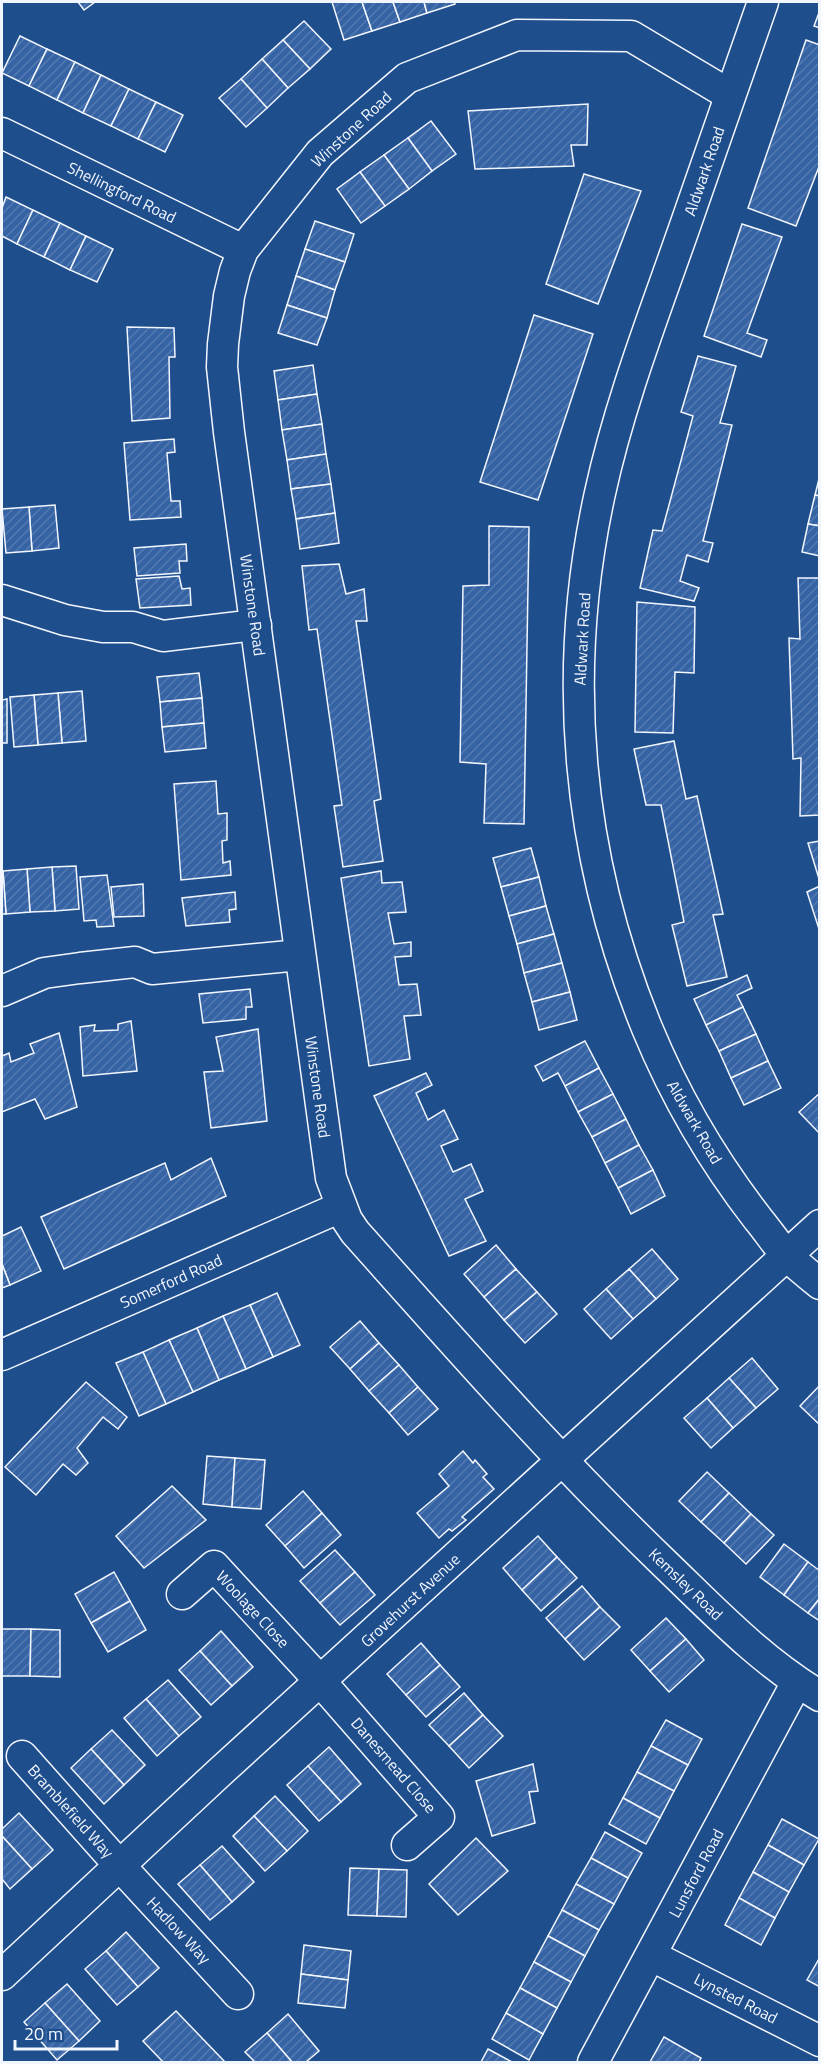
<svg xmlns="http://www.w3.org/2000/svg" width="821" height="2064" font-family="'Titillium Web',sans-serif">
	<defs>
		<pattern id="building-hatch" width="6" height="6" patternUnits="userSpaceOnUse" patternTransform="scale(1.5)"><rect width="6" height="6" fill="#3563a3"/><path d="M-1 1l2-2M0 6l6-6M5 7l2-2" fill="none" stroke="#537ab1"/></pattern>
	</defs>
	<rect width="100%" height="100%" fill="#1f4e8c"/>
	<g fill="url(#building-hatch)" stroke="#f2f6ff" stroke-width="1.5">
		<path d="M 78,2 L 95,2 L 84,10 Z"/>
		<path d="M 332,2 L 362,2 L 372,31 L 344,40 Z"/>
		<path d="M 362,2 L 393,2 L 400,22 L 372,31 Z"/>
		<path d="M 393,2 L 424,2 L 427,13 L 400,22 Z"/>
		<path d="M 424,2 L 454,2 L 455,4 L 427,13 Z"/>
		<path d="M 820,10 L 820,28 L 814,26 Z"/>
		<path d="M 304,21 L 331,49 L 310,69 L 283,40 Z"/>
		<path d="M 20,36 L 47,49 L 29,86 L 2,73 Z"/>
		<path d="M 283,40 L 310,69 L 288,88 L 262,59 Z"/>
		<path d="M 806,40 L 820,45 L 820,164 L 796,226 L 748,208 Z"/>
		<path d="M 47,49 L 75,62 L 57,100 L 29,86 Z"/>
		<path d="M 262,59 L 288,88 L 267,108 L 241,79 Z"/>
		<path d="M 75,62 L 101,75 L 83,113 L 57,100 Z"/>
		<path d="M 101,75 L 129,89 L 111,126 L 83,113 Z"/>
		<path d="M 241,79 L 267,108 L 246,127 L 219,98 Z"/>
		<path d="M 129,89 L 156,102 L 138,139 L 111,126 Z"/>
		<path d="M 156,102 L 183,115 L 165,152 L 138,139 Z"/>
		<path d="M 588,104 L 587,145 L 571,145 L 574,166 L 475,169 L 468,111 Z"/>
		<path d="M 431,121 L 456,154 L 432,171 L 408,138 Z"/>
		<path d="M 408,138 L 432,171 L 409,189 L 384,155 Z"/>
		<path d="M 384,155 L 409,189 L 385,206 L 360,172 Z"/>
		<path d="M 360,172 L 385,206 L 361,223 L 337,189 Z"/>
		<path d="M 584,174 L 641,191 L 598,304 L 546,284 Z"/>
		<path d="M 6,197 L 33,210 L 17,244 L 2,236 L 2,208 Z"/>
		<path d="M 33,210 L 60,223 L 44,257 L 17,244 Z"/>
		<path d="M 315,221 L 354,234 L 345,262 L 305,249 Z"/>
		<path d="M 60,223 L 86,236 L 70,270 L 44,257 Z"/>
		<path d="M 742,224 L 782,237 L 747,333 L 767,340 L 761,357 L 704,336 Z"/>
		<path d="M 86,236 L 113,249 L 97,282 L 70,270 Z"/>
		<path d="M 305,249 L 345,262 L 335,290 L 296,276 Z"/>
		<path d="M 296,276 L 335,290 L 327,318 L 287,305 Z"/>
		<path d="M 287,305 L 327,318 L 317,345 L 278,333 Z"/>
		<path d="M 534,315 L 593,334 L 538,500 L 480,482 Z"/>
		<path d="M 127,327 L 174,328 L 175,357 L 169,357 L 170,418 L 132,421 Z"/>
		<path d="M 698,356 L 736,366 L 720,423 L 732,425 L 703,541 L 713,543 L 708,562 L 687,555 L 680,581 L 699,588 L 694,601 L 640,588 L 653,530 L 662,531 L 693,416 L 681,412 Z"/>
		<path d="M 313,365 L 317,394 L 278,400 L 274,371 Z"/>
		<path d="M 317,394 L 322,424 L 282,430 L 278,400 Z"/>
		<path d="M 322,424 L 326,454 L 287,460 L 282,430 Z"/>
		<path d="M 174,439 L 175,452 L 167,453 L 171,501 L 180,501 L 181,517 L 130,520 L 124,443 Z"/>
		<path d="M 326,454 L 331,484 L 291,489 L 287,460 Z"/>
		<path d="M 820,475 L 820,496 L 815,495 Z"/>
		<path d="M 331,484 L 335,513 L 296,519 L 291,489 Z"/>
		<path d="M 815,495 L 820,496 L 820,526 L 808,524 Z"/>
		<path d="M 55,505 L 59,548 L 32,551 L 29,507 Z"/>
		<path d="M 29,507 L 32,551 L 6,553 L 2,509 Z"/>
		<path d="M 335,513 L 339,543 L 300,549 L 296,519 Z"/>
		<path d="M 808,524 L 820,526 L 820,556 L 802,552 Z"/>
		<path d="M 489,526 L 529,527 L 524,824 L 484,823 L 486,764 L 460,762 L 463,586 L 489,585 Z"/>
		<path d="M 186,544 L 187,561 L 179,561 L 180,573 L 137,576 L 134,548 Z"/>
		<path d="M 339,564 L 346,594 L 364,589 L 367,621 L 356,621 L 381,799 L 374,801 L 383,861 L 343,867 L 334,806 L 342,805 L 317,629 L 309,630 L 302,566 Z"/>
		<path d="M 179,576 L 182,589 L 190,588 L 191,605 L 140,608 L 136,579 Z"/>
		<path d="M 798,578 L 820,578 L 820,815 L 800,816 L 801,758 L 793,759 L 789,638 L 800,639 Z"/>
		<path d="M 637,602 L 695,607 L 694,673 L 675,672 L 673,733 L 635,732 Z"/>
		<path d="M 199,673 L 202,698 L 160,702 L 157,677 Z"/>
		<path d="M 82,691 L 86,741 L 62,743 L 58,693 Z"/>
		<path d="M 58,693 L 62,743 L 38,745 L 34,695 Z"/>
		<path d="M 34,695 L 38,745 L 14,747 L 10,697 Z"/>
		<path d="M 202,698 L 204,723 L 162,727 L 160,702 Z"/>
		<path d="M 7,699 L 7,743 L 2,743 L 2,700 Z"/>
		<path d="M 204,723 L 206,748 L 165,752 L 162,727 Z"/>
		<path d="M 674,741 L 686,799 L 697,796 L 723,914 L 713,915 L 727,977 L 687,986 L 672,925 L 684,922 L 661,805 L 646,805 L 634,749 Z"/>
		<path d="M 216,781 L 218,814 L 227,813 L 227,840 L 222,841 L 223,863 L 230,861 L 231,875 L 181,880 L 174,784 Z"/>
		<path d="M 820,841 L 820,882 L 808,843 Z"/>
		<path d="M 531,848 L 539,877 L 501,887 L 493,858 Z"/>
		<path d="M 76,866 L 79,909 L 55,911 L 52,867 Z"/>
		<path d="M 52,867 L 55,911 L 30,912 L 27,869 Z"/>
		<path d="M 27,869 L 30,912 L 6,914 L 3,871 Z"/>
		<path d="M 2,871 L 3,871 L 6,914 L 2,914 Z"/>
		<path d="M 381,871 L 382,883 L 402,882 L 406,912 L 388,913 L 394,944 L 411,942 L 411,956 L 395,957 L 399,985 L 417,984 L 421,1015 L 404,1016 L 410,1059 L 369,1066 L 341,878 Z"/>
		<path d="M 107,875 L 114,926 L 97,927 L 96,920 L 84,921 L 80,877 Z"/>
		<path d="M 539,877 L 546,906 L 509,916 L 501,887 Z"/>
		<path d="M 143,884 L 144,916 L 114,917 L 111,887 Z"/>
		<path d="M 820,886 L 820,932 L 807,892 Z"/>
		<path d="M 235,892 L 236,909 L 229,910 L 230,922 L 186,926 L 182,898 Z"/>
		<path d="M 546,906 L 554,934 L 517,944 L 509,916 Z"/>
		<path d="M 554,934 L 562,963 L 524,973 L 517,944 Z"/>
		<path d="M 562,963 L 570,992 L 532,1002 L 524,973 Z"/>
		<path d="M 747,975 L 752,988 L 737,995 L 743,1007 L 706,1025 L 694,999 Z"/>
		<path d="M 250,989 L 252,1007 L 246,1007 L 246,1019 L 203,1023 L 199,994 Z"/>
		<path d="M 570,992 L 577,1020 L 539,1030 L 532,1002 Z"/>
		<path d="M 743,1007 L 756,1034 L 719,1051 L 706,1025 Z"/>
		<path d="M 131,1021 L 137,1071 L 83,1076 L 80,1027 L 95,1025 L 94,1031 L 118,1030 L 118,1024 Z"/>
		<path d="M 258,1029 L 267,1121 L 211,1128 L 204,1072 L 223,1071 L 216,1037 Z"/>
		<path d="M 59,1033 L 77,1107 L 45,1119 L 35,1099 L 2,1112 L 2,1056 L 9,1053 L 11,1062 L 34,1053 L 30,1044 Z"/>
		<path d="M 756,1034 L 768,1061 L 731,1078 L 719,1051 Z"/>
		<path d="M 585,1041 L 599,1068 L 565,1086 L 558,1073 L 543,1081 L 535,1066 Z"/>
		<path d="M 768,1061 L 781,1088 L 744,1105 L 731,1078 Z"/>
		<path d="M 599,1068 L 613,1094 L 578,1112 L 565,1086 Z"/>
		<path d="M 426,1073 L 432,1085 L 416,1093 L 428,1120 L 444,1110 L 458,1139 L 441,1146 L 453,1172 L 471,1164 L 483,1191 L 465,1199 L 486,1241 L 449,1256 L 374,1096 Z"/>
		<path d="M 820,1093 L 820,1134 L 799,1112 Z"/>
		<path d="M 613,1094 L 626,1119 L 592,1137 L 578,1112 Z"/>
		<path d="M 626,1119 L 639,1145 L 605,1163 L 592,1137 Z"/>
		<path d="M 639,1145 L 653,1170 L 618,1188 L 605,1163 Z"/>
		<path d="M 211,1158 L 226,1196 L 64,1269 L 41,1217 L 165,1163 L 171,1180 Z"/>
		<path d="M 653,1170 L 665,1196 L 631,1214 L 618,1188 Z"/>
		<path d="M 21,1227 L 41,1271 L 10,1285 L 2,1264 L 2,1236 Z"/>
		<path d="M 496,1245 L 516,1269 L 484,1297 L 464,1274 Z"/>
		<path d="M 652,1249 L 678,1279 L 656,1299 L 629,1269 Z"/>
		<path d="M 2,1264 L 10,1285 L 2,1288 Z"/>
		<path d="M 516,1269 L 537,1292 L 504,1320 L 484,1297 Z"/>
		<path d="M 629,1269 L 656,1299 L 633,1319 L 606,1289 Z"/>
		<path d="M 606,1289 L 633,1319 L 611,1339 L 584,1309 Z"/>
		<path d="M 537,1292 L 557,1314 L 525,1343 L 504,1320 Z"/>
		<path d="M 277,1293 L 300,1345 L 273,1357 L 250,1305 Z"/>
		<path d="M 250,1305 L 273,1357 L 246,1369 L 223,1316 Z"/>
		<path d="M 223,1316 L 246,1369 L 219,1380 L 197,1328 Z"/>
		<path d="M 360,1321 L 379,1343 L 350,1369 L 330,1347 Z"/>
		<path d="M 197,1328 L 219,1380 L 193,1392 L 169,1340 Z"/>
		<path d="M 169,1340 L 193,1392 L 166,1404 L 143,1352 Z"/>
		<path d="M 379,1343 L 399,1365 L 369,1391 L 350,1369 Z"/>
		<path d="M 143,1352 L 166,1404 L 139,1416 L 116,1363 Z"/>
		<path d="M 752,1358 L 778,1389 L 756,1408 L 729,1378 Z"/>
		<path d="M 399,1365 L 418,1387 L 389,1413 L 369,1391 Z"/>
		<path d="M 729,1378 L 756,1408 L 733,1428 L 707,1398 Z"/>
		<path d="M 86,1382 L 127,1417 L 118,1429 L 103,1417 L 77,1448 L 88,1463 L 76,1475 L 63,1464 L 36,1495 L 5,1467 Z"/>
		<path d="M 820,1385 L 820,1425 L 800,1406 Z"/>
		<path d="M 418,1387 L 438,1409 L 408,1435 L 389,1413 Z"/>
		<path d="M 707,1398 L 733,1428 L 711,1448 L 684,1418 Z"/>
		<path d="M 463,1451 L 473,1463 L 475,1460 L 487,1474 L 483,1477 L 494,1489 L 462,1517 L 466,1520 L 452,1531 L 449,1529 L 439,1538 L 417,1513 L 449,1486 L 439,1474 Z"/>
		<path d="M 207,1456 L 235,1458 L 232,1507 L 203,1504 Z"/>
		<path d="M 235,1458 L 265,1460 L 261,1509 L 232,1507 Z"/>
		<path d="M 707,1472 L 729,1493 L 701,1522 L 679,1501 Z"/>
		<path d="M 172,1486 L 206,1520 L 144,1568 L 116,1536 Z"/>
		<path d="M 303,1491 L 322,1513 L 285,1546 L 266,1525 Z"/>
		<path d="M 729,1493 L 751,1514 L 724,1543 L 701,1522 Z"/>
		<path d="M 322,1513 L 341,1535 L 304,1568 L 285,1546 Z"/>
		<path d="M 751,1514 L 774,1535 L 746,1564 L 724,1543 Z"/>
		<path d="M 538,1536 L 557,1557 L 522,1590 L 503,1568 Z"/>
		<path d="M 784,1544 L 808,1562 L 784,1595 L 760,1577 Z"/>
		<path d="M 335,1550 L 355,1572 L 320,1603 L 300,1581 Z"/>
		<path d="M 557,1557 L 577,1578 L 541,1611 L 522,1590 Z"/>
		<path d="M 808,1562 L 820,1571 L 820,1598 L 808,1613 L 784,1595 Z"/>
		<path d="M 114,1572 L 130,1601 L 91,1623 L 75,1594 Z"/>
		<path d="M 355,1572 L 375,1595 L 340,1625 L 320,1603 Z"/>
		<path d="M 582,1586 L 600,1607 L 565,1639 L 546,1618 Z"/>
		<path d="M 820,1598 L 820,1621 L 808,1613 Z"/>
		<path d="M 130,1601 L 146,1630 L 108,1652 L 91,1623 Z"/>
		<path d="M 600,1607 L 620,1627 L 584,1660 L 565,1639 Z"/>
		<path d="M 666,1618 L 686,1639 L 650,1671 L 631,1650 Z"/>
		<path d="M 2,1629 L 31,1629 L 30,1676 L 2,1676 Z"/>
		<path d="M 31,1629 L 60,1630 L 60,1677 L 30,1676 Z"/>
		<path d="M 221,1631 L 253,1667 L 232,1686 L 200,1651 Z"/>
		<path d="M 686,1639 L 704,1660 L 669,1692 L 650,1671 Z"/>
		<path d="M 421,1643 L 440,1665 L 406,1695 L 387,1674 Z"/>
		<path d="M 200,1651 L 232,1686 L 211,1705 L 179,1670 Z"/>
		<path d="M 440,1665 L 460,1687 L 426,1717 L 406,1695 Z"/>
		<path d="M 168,1680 L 201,1717 L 179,1736 L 146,1699 Z"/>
		<path d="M 464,1693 L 483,1715 L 449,1746 L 429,1725 Z"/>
		<path d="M 146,1699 L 179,1736 L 157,1756 L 124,1718 Z"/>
		<path d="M 483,1715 L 503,1736 L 469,1768 L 449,1746 Z"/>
		<path d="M 666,1720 L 702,1739 L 688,1765 L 651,1746 Z"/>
		<path d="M 112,1730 L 145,1765 L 124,1785 L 91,1749 Z"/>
		<path d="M 651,1746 L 688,1765 L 674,1791 L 637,1772 Z"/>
		<path d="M 329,1747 L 361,1784 L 341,1802 L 308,1766 Z"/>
		<path d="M 91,1749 L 124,1785 L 104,1804 L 71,1768 Z"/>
		<path d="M 533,1764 L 538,1791 L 529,1792 L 535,1823 L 492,1836 L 476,1781 Z"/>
		<path d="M 308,1766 L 341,1802 L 319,1821 L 287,1785 Z"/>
		<path d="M 637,1772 L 674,1791 L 660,1818 L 623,1798 Z"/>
		<path d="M 275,1796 L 308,1831 L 287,1851 L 254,1816 Z"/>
		<path d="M 623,1798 L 660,1818 L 646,1844 L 609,1824 Z"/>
		<path d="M 19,1813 L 53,1850 L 32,1869 L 2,1836 L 2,1829 Z"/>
		<path d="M 254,1816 L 287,1851 L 265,1871 L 233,1836 Z"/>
		<path d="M 782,1819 L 819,1839 L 804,1865 L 768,1845 Z"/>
		<path d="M 605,1832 L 642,1853 L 628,1878 L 591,1858 Z"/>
		<path d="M 2,1836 L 32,1869 L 10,1889 L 2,1879 Z"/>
		<path d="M 476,1838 L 508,1871 L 458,1915 L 429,1884 Z"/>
		<path d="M 768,1845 L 804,1865 L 789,1892 L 753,1872 Z"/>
		<path d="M 222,1846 L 254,1882 L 232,1902 L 200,1865 Z"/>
		<path d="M 591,1858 L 628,1878 L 614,1904 L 576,1884 Z"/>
		<path d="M 200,1865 L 232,1902 L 210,1920 L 178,1884 Z"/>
		<path d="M 350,1868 L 379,1869 L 377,1916 L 348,1915 Z"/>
		<path d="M 379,1869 L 407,1870 L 406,1917 L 377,1916 Z"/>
		<path d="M 753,1872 L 789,1892 L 775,1918 L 739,1898 Z"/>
		<path d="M 576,1884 L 614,1904 L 599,1930 L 562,1910 Z"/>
		<path d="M 739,1898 L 775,1918 L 761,1945 L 725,1925 Z"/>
		<path d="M 562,1910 L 599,1930 L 585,1956 L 548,1936 Z"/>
		<path d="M 126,1932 L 159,1968 L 138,1987 L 106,1951 Z"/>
		<path d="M 548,1936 L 585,1956 L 571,1982 L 534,1962 Z"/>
		<path d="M 304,1945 L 351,1951 L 348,1980 L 301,1974 Z"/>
		<path d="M 106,1951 L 138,1987 L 117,2005 L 85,1969 Z"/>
		<path d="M 820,1957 L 820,1987 L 807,1980 Z"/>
		<path d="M 534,1962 L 571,1982 L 557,2008 L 520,1988 Z"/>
		<path d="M 301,1974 L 348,1980 L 345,2008 L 298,2003 Z"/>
		<path d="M 67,1984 L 100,2021 L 79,2041 L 45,2003 Z"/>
		<path d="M 520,1988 L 557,2008 L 543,2034 L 506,2013 Z"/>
		<path d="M 45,2003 L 79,2041 L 57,2060 L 24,2022 Z"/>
		<path d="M 176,2011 L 225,2062 L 163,2062 L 143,2041 Z"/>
		<path d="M 506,2013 L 543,2034 L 529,2060 L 492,2039 Z"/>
		<path d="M 288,2014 L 319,2051 L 306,2062 L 292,2062 L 267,2033 Z"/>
		<path d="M 267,2033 L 292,2062 L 255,2062 L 245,2052 Z"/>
		<path d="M 664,2037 L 701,2058 L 699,2062 L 650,2062 Z"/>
		<path d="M 488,2049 L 512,2062 L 481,2062 Z"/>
	</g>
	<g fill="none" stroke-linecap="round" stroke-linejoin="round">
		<defs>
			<g id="street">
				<path d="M 763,2 C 737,75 712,150 686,223 C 655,312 620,401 600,493 C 560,674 577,857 647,1028 C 675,1096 713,1161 758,1219 C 768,1231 777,1245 788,1257 C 798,1266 809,1275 820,1284"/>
				<path d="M 730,95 L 631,36 L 517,35 L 407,78 L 320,153 L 243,250 L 235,271 L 229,296 L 223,344 L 222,367 L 229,432 L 331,1178 L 347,1220 L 355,1232 C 456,1345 556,1459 665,1564 C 714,1611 760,1660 820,1696"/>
				<path d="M 2,133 L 243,250"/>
				<path d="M 2,600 L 65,620 L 103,627 L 133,627 L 163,636 L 256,625"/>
				<path d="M 2,991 L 44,973 L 80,968 L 135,962 L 152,969 L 300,955"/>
				<path d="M 2,1355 L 341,1207"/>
				<path d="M 182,1594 L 214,1566 L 321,1682 L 439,1817 L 407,1845"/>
				<path d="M 22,1756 L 120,1866 L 238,1994"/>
				<path d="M 652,1956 L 820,2041"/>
				<path d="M 2,1975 L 220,1772 L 820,1225"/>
				<path d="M 593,2062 L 797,1682"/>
			</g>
		</defs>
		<use href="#street" stroke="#f2f6ff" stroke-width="33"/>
		<use href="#street" stroke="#1f4e8c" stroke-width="30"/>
	</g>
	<g text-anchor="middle" stroke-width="4.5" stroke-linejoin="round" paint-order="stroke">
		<g font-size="16" fill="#f2f6ff" stroke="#1f4e8c">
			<text transform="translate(351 129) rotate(-43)" y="6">Winstone Road</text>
			<text transform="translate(704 171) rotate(-71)" y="6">Aldwark Road</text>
			<text transform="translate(122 192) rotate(26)" y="6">Shellingford Road</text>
			<text transform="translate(253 605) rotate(82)" y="6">Winstone Road</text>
			<text transform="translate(582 639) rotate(-87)" y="6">Aldwark Road</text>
			<text transform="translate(318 1087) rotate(82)" y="6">Winstone Road</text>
			<text transform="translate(695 1122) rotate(60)" y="6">Aldwark Road</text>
			<text transform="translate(171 1281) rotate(-24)" y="6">Somerford Road</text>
			<text transform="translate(686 1584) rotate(44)" y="6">Kemsley Road</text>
			<text transform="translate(410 1600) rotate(-43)" y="6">Grovehurst Avenue</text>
			<text transform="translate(253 1609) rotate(47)" y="6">Woolage Close</text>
			<text transform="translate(394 1765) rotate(49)" y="6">Danesmead Close</text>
			<text transform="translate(71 1811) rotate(48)" y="6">Bramblefield Way</text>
			<text transform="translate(696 1873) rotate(-62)" y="6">Lunsford Road</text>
			<text transform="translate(179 1930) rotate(47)" y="6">Hadlow Way</text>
			<text transform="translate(736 1998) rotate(27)" y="6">Lynsted Road</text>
		</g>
	</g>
	<rect width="821" height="2064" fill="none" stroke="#f2f6ff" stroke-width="6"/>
	<path d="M15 2040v9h102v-9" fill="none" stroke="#f2f6ff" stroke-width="3"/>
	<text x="24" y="2040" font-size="18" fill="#f2f6ff" stroke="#1f4e8c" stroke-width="4.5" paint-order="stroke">20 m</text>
</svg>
